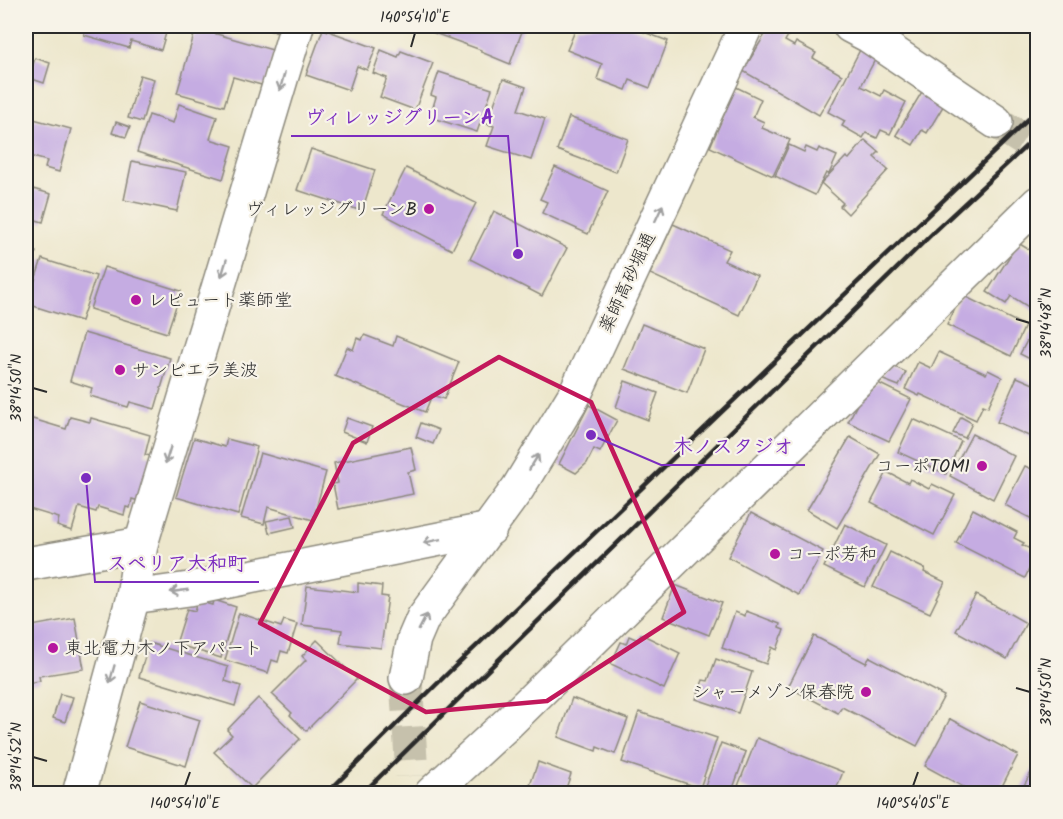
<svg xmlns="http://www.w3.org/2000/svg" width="1063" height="819" font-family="Kalam,'Klee One',sans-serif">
	<rect width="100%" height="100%" fill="#f7f3e8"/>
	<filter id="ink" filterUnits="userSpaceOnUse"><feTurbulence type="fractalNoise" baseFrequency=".0167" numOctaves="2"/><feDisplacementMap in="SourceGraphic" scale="12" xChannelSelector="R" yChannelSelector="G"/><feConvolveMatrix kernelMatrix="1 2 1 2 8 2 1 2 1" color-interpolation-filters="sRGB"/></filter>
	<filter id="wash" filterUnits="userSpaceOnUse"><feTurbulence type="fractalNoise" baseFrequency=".008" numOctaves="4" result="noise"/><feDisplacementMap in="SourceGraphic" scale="24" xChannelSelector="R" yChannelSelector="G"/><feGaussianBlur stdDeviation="1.35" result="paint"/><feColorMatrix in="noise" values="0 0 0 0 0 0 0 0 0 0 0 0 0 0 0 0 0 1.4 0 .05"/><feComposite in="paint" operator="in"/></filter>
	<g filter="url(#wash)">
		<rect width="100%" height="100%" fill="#ede7cc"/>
		<g id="blocks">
			<g fill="#c5ace2">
				<path d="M 79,26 L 168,26 L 161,50 L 131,41 L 129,48 L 84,35 L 86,28 Z"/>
				<path d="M 251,26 L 277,26 L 276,32 Z"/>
				<path d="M 415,26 L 524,26 L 510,64 L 481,52 L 481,50 Z"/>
				<path d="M 577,26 L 628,26 L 668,41 L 650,88 L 630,80 L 626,90 L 597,79 L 602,64 L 567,50 Z"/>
				<path d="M 770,26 L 774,26 L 789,34 L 785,41 L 794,46 L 796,42 L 816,53 L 813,58 L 842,75 L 819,115 L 743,71 Z"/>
				<path d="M 196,28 L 276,51 L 265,86 L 233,77 L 224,106 L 177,93 Z"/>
				<path d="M 323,29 L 376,48 L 367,70 L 357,66 L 349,90 L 306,75 Z"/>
				<path d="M 861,48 L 877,56 L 861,86 L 881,96 L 884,90 L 906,102 L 890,134 L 881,130 L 877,138 L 866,133 L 863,138 L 842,126 L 845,121 L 828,112 Z"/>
				<path d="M 381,50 L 398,57 L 401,51 L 433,63 L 415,110 L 380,97 L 387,78 L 373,73 Z"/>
				<path d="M 35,58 L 50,63 L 44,83 L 29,78 Z"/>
				<path d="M 439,72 L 492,89 L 477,132 L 430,117 L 436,97 L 431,95 Z"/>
				<path d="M 140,75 L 154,79 L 142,122 L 128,118 Z"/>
				<path d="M 503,79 L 526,87 L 518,110 L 545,119 L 531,160 L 487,146 L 494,126 L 487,124 Z"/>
				<path d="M 736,87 L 761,99 L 753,117 L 764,122 L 762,128 L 790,140 L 773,176 L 710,147 Z"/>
				<path d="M 923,90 L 945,103 L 927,133 L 922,130 L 913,145 L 896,135 Z"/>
				<path d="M 179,104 L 217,117 L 210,139 L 233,146 L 223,179 L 137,152 L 149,115 L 173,123 Z"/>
				<path d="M 26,117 L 71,129 L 59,172 L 45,168 L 47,161 L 26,155 Z"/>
				<path d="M 569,117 L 628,139 L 616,172 L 557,150 Z"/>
				<path d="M 116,122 L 130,127 L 126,137 L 112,133 Z"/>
				<path d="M 865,140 L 879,152 L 874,157 L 888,170 L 848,214 L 840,206 L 843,203 L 821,183 L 846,157 L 849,159 Z"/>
				<path d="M 789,145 L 804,152 L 806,147 L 817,152 L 819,148 L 837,156 L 829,174 L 826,173 L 815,195 L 775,176 Z"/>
				<path d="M 311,149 L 375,170 L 362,211 L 297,190 Z"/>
				<path d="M 132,161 L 186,172 L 177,211 L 124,200 Z"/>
				<path d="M 555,167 L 608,191 L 588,234 L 542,213 L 547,202 L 540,199 Z"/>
				<path d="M 406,168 L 476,203 L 452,250 L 383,214 Z"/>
				<path d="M 26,187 L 51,194 L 43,222 L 29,218 L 26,228 Z"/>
				<path d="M 494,211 L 567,248 L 542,296 L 470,259 Z"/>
				<path d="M 673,224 L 730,250 L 724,261 L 757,276 L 739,315 L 650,274 Z"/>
				<path d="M 1018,243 L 1038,255 L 1038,313 L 1011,296 L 1006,304 L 987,292 Z"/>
				<path d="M 26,249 L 36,252 L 26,285 Z"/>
				<path d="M 42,259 L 96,276 L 81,321 L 27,304 Z"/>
				<path d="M 104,267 L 181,291 L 167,333 L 90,309 Z"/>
				<path d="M 962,295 L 1025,326 L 1011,356 L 947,325 Z"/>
				<path d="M 642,324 L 704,349 L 687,393 L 624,369 Z"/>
				<path d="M 1035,326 L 1038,327 L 1038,363 L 1020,354 Z"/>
				<path d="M 84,333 L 170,358 L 155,409 L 130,402 L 128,407 L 90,396 L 92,388 L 70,381 Z"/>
				<path d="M 364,335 L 393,346 L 396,336 L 459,362 L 444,399 L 432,395 L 425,412 L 335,376 L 347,347 L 353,350 L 357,338 L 362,340 Z"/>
				<path d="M 939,352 L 986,374 L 988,370 L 1002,377 L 988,407 L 983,405 L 976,420 L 920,394 L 919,396 L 905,389 L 918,362 L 931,368 Z"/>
				<path d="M 888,364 L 906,372 L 899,386 L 881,379 Z"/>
				<path d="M 1017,377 L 1038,386 L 1038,440 L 997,422 Z"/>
				<path d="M 625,381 L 658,393 L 648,420 L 616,407 Z"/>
				<path d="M 878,383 L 911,399 L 889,441 L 848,422 L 863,393 L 867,395 Z"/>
				<path d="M 589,405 L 617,420 L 600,452 L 594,449 L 587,463 L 576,473 L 559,464 Z"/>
				<path d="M 26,417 L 66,429 L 70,417 L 90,422 L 91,418 L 150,435 L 145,455 L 152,456 L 139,501 L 132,499 L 130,508 L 126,507 L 124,515 L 98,507 L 96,512 L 79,507 L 72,531 L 57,526 L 59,518 L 26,508 Z"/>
				<path d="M 961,417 L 972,423 L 965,438 L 953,433 Z"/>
				<path d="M 347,418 L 372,427 L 367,442 L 342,432 Z"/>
				<path d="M 913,419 L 961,441 L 946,474 L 898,452 Z"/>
				<path d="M 421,423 L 439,430 L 433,444 L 416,437 Z"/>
				<path d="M 972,434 L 1014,456 L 993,499 L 950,476 Z"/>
				<path d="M 850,437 L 880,454 L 837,528 L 807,510 Z"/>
				<path d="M 194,438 L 225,447 L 227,439 L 257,447 L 238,515 L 176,497 Z"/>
				<path d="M 411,447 L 416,470 L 408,472 L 413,494 L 338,509 L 333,484 L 338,483 L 334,463 Z"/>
				<path d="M 260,453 L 326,472 L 313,520 L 268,507 L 264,524 L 241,518 Z"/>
				<path d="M 1025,466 L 1038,472 L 1038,522 L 1005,505 Z"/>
				<path d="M 887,472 L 908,483 L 910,479 L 929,489 L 932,484 L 955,495 L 934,535 L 871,503 Z"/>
				<path d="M 973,509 L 1017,532 L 1014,538 L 1024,543 L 1022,545 L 1037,552 L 1025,578 L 956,543 Z"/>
				<path d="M 751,513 L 823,551 L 799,595 L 728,557 Z"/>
				<path d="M 292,516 L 295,527 L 269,533 L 266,521 Z"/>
				<path d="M 845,524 L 886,545 L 865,587 L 824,567 Z"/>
				<path d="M 890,552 L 925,569 L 924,572 L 945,582 L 930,613 L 873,587 Z"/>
				<path d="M 358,583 L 382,586 L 381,596 L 388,597 L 381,648 L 340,643 L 342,630 L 302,625 L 307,586 L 358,592 Z"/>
				<path d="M 675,585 L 722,603 L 709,635 L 663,617 Z"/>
				<path d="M 976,595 L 1026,623 L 1007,659 L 956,631 Z"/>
				<path d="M 214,600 L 236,607 L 221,658 L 176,644 L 187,609 L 195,611 L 198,601 L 213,605 Z"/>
				<path d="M 746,611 L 780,624 L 779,628 L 784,630 L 777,650 L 772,647 L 766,664 L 722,648 L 735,612 L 745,616 Z"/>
				<path d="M 239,613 L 281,627 L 284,620 L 297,624 L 288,653 L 281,651 L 278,662 L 272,660 L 268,673 L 225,660 Z"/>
				<path d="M 75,618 L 84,669 L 39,676 L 40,681 L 26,683 L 26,627 Z"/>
				<path d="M 641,634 L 680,653 L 664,689 L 611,664 L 621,642 L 626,644 L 629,636 L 638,640 Z"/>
				<path d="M 814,636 L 866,663 L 870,657 L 944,696 L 917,746 L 842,707 L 838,713 L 788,687 Z"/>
				<path d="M 317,640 L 357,679 L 306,731 L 290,715 L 292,713 L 272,694 L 306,660 L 302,656 Z"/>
				<path d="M 149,643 L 228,667 L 225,681 L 241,686 L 235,706 L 139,677 Z"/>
				<path d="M 716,659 L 752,672 L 738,713 L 696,699 L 703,680 L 708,681 Z"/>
				<path d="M 60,694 L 73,697 L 65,722 L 53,718 Z"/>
				<path d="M 258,698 L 300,739 L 252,788 L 214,752 L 232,735 L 227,730 Z"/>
				<path d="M 572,698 L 628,719 L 615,754 L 597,747 L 596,751 L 558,737 Z"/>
				<path d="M 140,701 L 200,720 L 186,766 L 125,747 Z"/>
				<path d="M 639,712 L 717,738 L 700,788 L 622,762 Z"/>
				<path d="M 950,719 L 1018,755 L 998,794 L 976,794 L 925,766 Z"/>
				<path d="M 757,738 L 843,772 L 834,794 L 757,794 L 738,786 Z"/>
				<path d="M 721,743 L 746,752 L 731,794 L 725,794 L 705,786 Z"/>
				<path d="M 1038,760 L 1038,794 L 1031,794 L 1022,789 Z"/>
				<path d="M 538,762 L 571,774 L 564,794 L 527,794 Z"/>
				<path d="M 570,786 L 592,793 L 592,794 L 567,794 Z"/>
			</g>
		</g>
	</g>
	<g filter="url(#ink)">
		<use href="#blocks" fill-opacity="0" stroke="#8c897c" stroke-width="1.5"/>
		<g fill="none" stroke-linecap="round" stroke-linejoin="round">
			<g stroke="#c6c1ac" stroke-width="33" stroke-dasharray="33 16" stroke-linecap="butt">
				<path d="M 996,122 L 1038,149"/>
				<path d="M 406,678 L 412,776"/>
			</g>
			<defs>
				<g id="minor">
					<path d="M 850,26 L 869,36 L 996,122"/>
					<path d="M 26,564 L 141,544"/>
					<path d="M 133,597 L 189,589 L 490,529"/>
					<path d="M 406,678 L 414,639 L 423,618 L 518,488 L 575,394 L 746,26"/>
					<path d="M 79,794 L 133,597 L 141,544 L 297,26"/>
					<path d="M 431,794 L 507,724 L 1038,203"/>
				</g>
			</defs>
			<use href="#minor" stroke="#8c897c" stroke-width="36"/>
			<use href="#minor" stroke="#fff" stroke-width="33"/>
			<g stroke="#2b2b2b" stroke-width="4.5">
				<path d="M 326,794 L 448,673 L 1038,110"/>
				<path d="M 362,794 L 935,231 L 1038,135"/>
			</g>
		</g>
		<defs><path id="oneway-shaft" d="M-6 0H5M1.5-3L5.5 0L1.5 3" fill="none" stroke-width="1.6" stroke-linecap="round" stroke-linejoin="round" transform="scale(1.5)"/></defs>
		<g stroke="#a0a0a0">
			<use href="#oneway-shaft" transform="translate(282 82) rotate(106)"/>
			<use href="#oneway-shaft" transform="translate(659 213) rotate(-65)"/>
			<use href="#oneway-shaft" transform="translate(224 268) rotate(107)"/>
			<use href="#oneway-shaft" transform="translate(168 455) rotate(107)"/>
			<use href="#oneway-shaft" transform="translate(534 462) rotate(-59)"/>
			<use href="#oneway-shaft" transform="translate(432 541) rotate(168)"/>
			<use href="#oneway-shaft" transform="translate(179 591) rotate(172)"/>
			<use href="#oneway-shaft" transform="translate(423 622) rotate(-62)"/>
			<use href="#oneway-shaft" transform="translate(112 674) rotate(106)"/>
		</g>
	</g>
	<path fill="none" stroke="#c2185b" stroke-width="4.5" stroke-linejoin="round" d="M 499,357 L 591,402 L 684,612 L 547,701 L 426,712 L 260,623 L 353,443 Z"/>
	<path fill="none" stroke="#2b2b2b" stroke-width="2" d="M 411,47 L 415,33M 1016,319 L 1030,323M 33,388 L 47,392M 1016,688 L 1030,692M 33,757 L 47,761M 185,786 L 190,772M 913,786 L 918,772"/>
	<g fill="#b5179e" stroke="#f7f3e8" stroke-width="2">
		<circle cx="429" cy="209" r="6"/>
		<circle cx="136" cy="300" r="6"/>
		<circle cx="120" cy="370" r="6"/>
		<circle cx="982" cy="466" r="6"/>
		<circle cx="775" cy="554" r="6"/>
		<circle cx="53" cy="648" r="6"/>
		<circle cx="866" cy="692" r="6"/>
	</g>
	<g text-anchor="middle" stroke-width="4.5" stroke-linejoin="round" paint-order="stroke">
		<g font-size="18" fill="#2b2b2b" stroke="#f7f3e8" text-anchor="start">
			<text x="417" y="215" text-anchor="end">ヴィレッジグリーンB</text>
			<text x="148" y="306">レピュート薬師堂</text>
			<text x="132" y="376">サンビエラ美波</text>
			<text x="970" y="472" text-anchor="end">コーポTOM1</text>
			<text x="787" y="560">コーポ芳和</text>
			<text x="65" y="654">東北電力木ノ下アパート</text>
			<text x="854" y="698" text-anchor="end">シャーメゾン保春院</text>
		</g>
		<g font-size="18" fill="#2b2b2b" stroke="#f7f3e8">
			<text transform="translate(627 282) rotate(-65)" y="6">薬師高砂堀通</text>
		</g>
	</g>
	<path fill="none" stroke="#7b2cbf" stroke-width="2" d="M518 254L508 136H291M591 435L661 465H805M86 478L95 582H259"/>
	<g fill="#7b2cbf" stroke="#f7f3e8" stroke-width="2">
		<circle cx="518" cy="254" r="6"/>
		<circle cx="591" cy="435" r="6"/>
		<circle cx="86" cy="478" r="6"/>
	</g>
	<g font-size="20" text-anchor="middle" font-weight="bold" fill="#7b2cbf" stroke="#f7f3e8" stroke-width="4.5" stroke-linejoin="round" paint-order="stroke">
		<text x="399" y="124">ヴィレッジグリーンA</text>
		<text x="733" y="453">木ノスタジオ</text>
		<text x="177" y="570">スペリア大和町</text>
	</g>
	<rect width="1063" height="819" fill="none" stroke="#f7f3e8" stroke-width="66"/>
	<rect x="33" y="33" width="997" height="753" fill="none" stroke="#2b2b2b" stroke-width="2"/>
	<g font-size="15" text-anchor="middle" fill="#2b2b2b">
		<text x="415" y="22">140°54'10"E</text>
		<text transform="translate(1046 323) rotate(-90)" y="5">38°14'48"N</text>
		<text transform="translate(16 388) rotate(-90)" y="5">38°14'50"N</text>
		<text transform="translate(1046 692) rotate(-90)" y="5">38°14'50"N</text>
		<text transform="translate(16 757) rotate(-90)" y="5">38°14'52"N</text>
		<text x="185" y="808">140°54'10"E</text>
		<text x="913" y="808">140°54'05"E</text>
	</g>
</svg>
